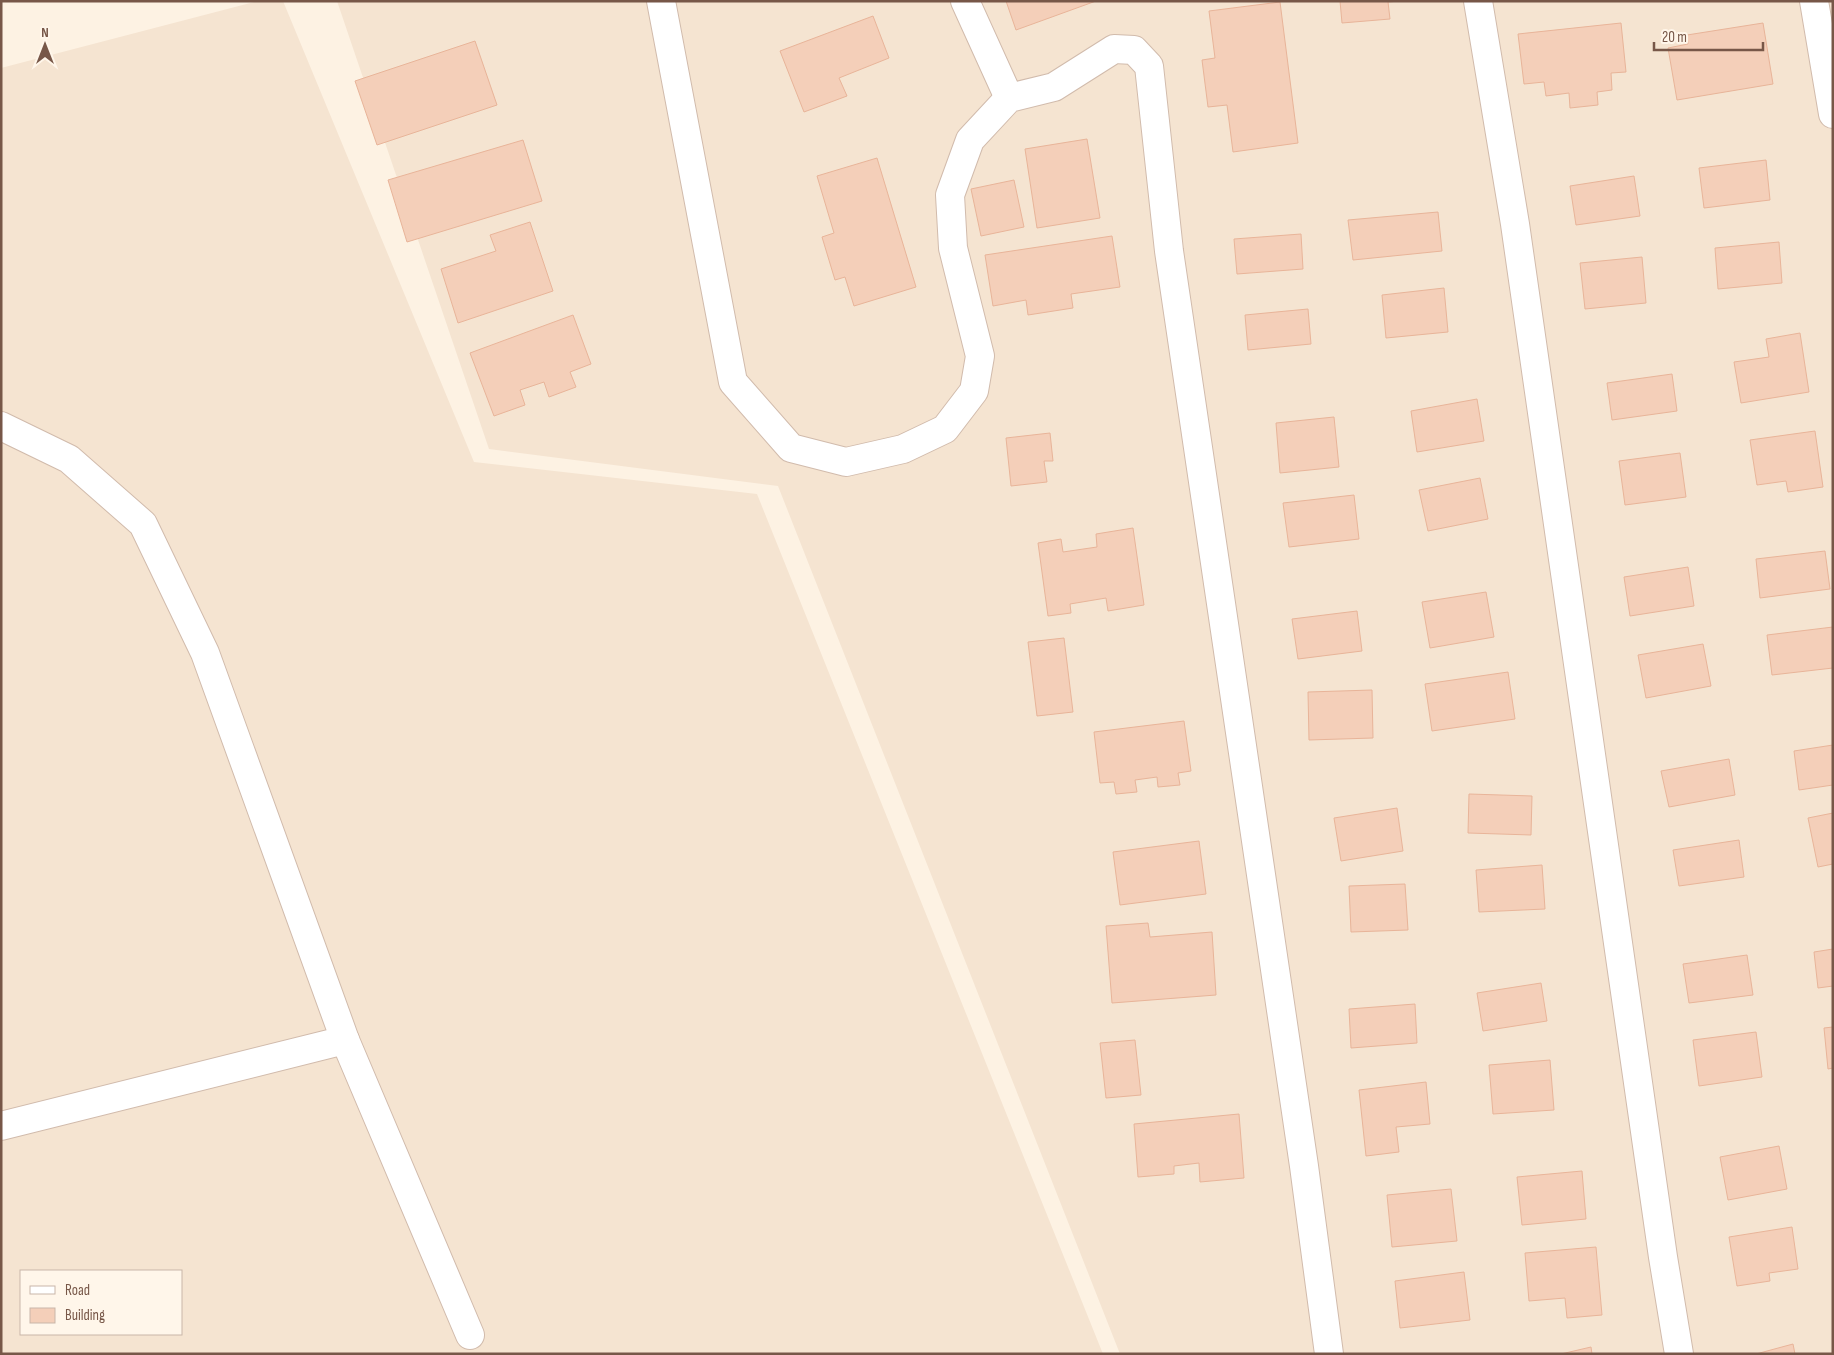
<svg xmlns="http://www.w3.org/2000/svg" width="1834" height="1355" font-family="'Sofia Sans Condensed',sans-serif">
	<rect width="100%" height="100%" fill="#fdf2e3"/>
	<g fill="#f5e4d1" fill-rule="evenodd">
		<path d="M 258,1 L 283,1 L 474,462 L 757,494 L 1103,1354 L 1,1354 L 1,68 ZM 21,1271 L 181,1271 L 181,1334 L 21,1334 Z"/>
		<path d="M 337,1 L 1833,1 L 1833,1354 L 1120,1354 L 778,486 L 489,449 Z"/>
	</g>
	<g fill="#f4cfb9" stroke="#e8b499">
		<path d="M 1006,1 L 1096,1 L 1016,30 Z"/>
		<path d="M 1340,1 L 1399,1 L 1388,2 L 1390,19 L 1342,23 Z"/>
		<path d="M 1280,2 L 1298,143 L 1233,152 L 1227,105 L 1208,107 L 1202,60 L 1215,58 L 1209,11 Z"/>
		<path d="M 873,16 L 889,58 L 839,78 L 847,96 L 804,112 L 780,51 Z"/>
		<path d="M 1621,23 L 1626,72 L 1611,73 L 1612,90 L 1597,92 L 1598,105 L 1570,108 L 1569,93 L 1546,96 L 1544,82 L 1524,84 L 1518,34 Z"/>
		<path d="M 1763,23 L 1773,84 L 1677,100 L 1668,48 L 1688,44 L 1687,35 Z"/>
		<path d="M 475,41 L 497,105 L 377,145 L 355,81 Z"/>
		<path d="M 1087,139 L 1100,218 L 1037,228 L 1025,149 Z"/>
		<path d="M 523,140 L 542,201 L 407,242 L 388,180 Z"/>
		<path d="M 877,158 L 916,287 L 854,306 L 845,277 L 835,280 L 822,237 L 834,233 L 817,176 Z"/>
		<path d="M 1766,160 L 1770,200 L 1704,208 L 1699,168 Z"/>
		<path d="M 1634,176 L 1640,216 L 1576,225 L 1570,186 Z"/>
		<path d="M 1014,180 L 1024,227 L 981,236 L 971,189 Z"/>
		<path d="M 1438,212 L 1442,251 L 1353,260 L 1348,220 Z"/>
		<path d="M 530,222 L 553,291 L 458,323 L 441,269 L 496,251 L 490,235 Z"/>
		<path d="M 1301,234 L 1303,269 L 1237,274 L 1234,239 Z"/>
		<path d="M 1112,236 L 1120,287 L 1071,294 L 1073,308 L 1028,315 L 1026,300 L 993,306 L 985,255 Z"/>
		<path d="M 1779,242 L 1782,283 L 1718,289 L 1715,248 Z"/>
		<path d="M 1642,257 L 1646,303 L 1585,309 L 1580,263 Z"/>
		<path d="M 1444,288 L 1448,332 L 1386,338 L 1382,295 Z"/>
		<path d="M 1308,309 L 1311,344 L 1248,350 L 1245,315 Z"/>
		<path d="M 573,315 L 591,364 L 570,372 L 576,387 L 549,397 L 544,382 L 520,390 L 525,405 L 494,416 L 470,353 Z"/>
		<path d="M 1800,333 L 1809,392 L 1741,403 L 1734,362 L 1769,357 L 1766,339 Z"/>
		<path d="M 1672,374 L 1677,411 L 1612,420 L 1607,383 Z"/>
		<path d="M 1477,399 L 1484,441 L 1417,452 L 1411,411 Z"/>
		<path d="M 1334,417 L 1339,467 L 1280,473 L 1276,423 Z"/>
		<path d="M 1815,431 L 1823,487 L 1788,492 L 1786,481 L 1757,485 L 1750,440 Z"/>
		<path d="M 1050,433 L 1053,461 L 1044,461 L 1047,482 L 1011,486 L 1006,438 Z"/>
		<path d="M 1680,453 L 1686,497 L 1625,505 L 1619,461 Z"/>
		<path d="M 1480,478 L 1488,519 L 1428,531 L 1419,490 Z"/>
		<path d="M 1354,495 L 1359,539 L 1289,547 L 1283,503 Z"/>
		<path d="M 1133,528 L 1144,605 L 1108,611 L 1106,598 L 1070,604 L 1071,613 L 1048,616 L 1038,543 L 1061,539 L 1063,552 L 1097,547 L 1096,534 Z"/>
		<path d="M 1825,551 L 1830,589 L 1760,598 L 1756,559 Z"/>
		<path d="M 1688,567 L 1694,606 L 1630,616 L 1624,577 Z"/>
		<path d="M 1486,592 L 1494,637 L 1430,648 L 1422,602 Z"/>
		<path d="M 1357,611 L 1362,651 L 1298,659 L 1292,619 Z"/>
		<path d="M 1833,627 L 1833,668 L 1772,675 L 1767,635 Z"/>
		<path d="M 1064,638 L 1073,712 L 1037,716 L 1028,642 Z"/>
		<path d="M 1703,644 L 1711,686 L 1646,698 L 1638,655 Z"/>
		<path d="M 1508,672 L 1515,719 L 1432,731 L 1425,684 Z"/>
		<path d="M 1372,690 L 1373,738 L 1309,740 L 1308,692 Z"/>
		<path d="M 1184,721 L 1191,771 L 1178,773 L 1180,785 L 1158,787 L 1157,777 L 1135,780 L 1137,792 L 1116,794 L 1114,782 L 1100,783 L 1094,732 Z"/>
		<path d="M 1833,745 L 1833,785 L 1799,790 L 1794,751 Z"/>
		<path d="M 1729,759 L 1735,795 L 1669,807 L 1661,771 Z"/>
		<path d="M 1469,794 L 1532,796 L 1531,835 L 1468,833 Z"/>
		<path d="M 1397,808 L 1403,851 L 1341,861 L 1334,818 Z"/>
		<path d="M 1833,813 L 1833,864 L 1818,867 L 1808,818 Z"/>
		<path d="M 1739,840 L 1744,877 L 1679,886 L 1673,850 Z"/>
		<path d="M 1199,841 L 1206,894 L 1120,905 L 1113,852 Z"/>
		<path d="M 1542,865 L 1545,909 L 1479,912 L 1476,870 Z"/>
		<path d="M 1405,884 L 1408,930 L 1351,932 L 1349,886 Z"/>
		<path d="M 1148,923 L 1150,937 L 1212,932 L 1216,995 L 1112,1003 L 1106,926 Z"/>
		<path d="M 1833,949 L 1833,986 L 1818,988 L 1814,952 Z"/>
		<path d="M 1747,955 L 1753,995 L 1689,1003 L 1683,964 Z"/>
		<path d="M 1541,983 L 1547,1021 L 1483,1031 L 1477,993 Z"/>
		<path d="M 1415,1004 L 1417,1043 L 1351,1048 L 1349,1009 Z"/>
		<path d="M 1833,1027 L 1833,1068 L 1828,1069 L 1824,1028 Z"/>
		<path d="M 1756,1032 L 1762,1077 L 1699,1086 L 1693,1040 Z"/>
		<path d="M 1135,1040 L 1141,1095 L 1106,1098 L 1100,1043 Z"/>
		<path d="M 1550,1060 L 1554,1110 L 1493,1114 L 1489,1065 Z"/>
		<path d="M 1426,1082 L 1430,1124 L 1396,1127 L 1399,1152 L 1366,1156 L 1359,1090 Z"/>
		<path d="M 1239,1114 L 1244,1178 L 1200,1182 L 1199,1163 L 1174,1166 L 1174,1174 L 1138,1177 L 1134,1124 Z"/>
		<path d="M 1779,1146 L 1787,1189 L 1728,1200 L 1720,1157 Z"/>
		<path d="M 1582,1171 L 1586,1219 L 1522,1225 L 1517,1177 Z"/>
		<path d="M 1451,1189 L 1457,1241 L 1392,1247 L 1387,1195 Z"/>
		<path d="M 1792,1227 L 1798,1269 L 1769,1273 L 1770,1281 L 1737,1286 L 1729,1237 Z"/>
		<path d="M 1596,1247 L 1602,1315 L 1567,1318 L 1565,1298 L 1529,1301 L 1525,1253 Z"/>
		<path d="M 1464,1272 L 1470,1320 L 1400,1328 L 1395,1281 Z"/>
		<path d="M 1793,1344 L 1795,1354 L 1756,1354 Z"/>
		<path d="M 1591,1347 L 1592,1354 L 1561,1354 Z"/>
	</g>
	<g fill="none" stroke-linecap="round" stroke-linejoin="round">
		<defs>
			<g id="minor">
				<path d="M 661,1 L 733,382 L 791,448 L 846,462 L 903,449 L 945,429 L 974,391 L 980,356 L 953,248 L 950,195 L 970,140 L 1009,98 L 1054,87 L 1114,49 L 1134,50 L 1149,66 L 1169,251 L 1304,1166 L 1329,1354"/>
				<path d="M 965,1 L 1009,98"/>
				<path d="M 1478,1 L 1515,224 L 1663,1257 L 1679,1354"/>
				<path d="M 1814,1 L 1833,114"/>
				<path d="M 1,426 L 69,459 L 143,524 L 205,653 L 345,1040 L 470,1335"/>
				<path d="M 1,1126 L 345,1040"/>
			</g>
		</defs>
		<use href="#minor" stroke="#d1bbac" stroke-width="30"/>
		<use href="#minor" stroke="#fff" stroke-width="28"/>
	</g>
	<rect width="1834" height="1355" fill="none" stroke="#775748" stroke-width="5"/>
	<rect x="20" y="1270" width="162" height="65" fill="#fff6ea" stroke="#c9b6a9"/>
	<rect x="30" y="1286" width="25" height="8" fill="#ffffff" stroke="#c9b6a9"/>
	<text x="65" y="1295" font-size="15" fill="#775748">Road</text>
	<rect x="30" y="1308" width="25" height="15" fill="#f4cfb9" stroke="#c9b6a9"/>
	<text x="65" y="1320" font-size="15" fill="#775748">Building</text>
	<g transform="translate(45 45)" stroke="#fff6ea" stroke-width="4" paint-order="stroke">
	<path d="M0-4L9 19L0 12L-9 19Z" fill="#775748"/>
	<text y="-8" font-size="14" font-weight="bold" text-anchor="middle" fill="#775748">N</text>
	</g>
	<path d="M1654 42v8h109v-8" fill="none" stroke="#775748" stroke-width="2.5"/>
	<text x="1662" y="42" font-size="15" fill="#775748" stroke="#fff6ea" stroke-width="4" paint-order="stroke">20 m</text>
</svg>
